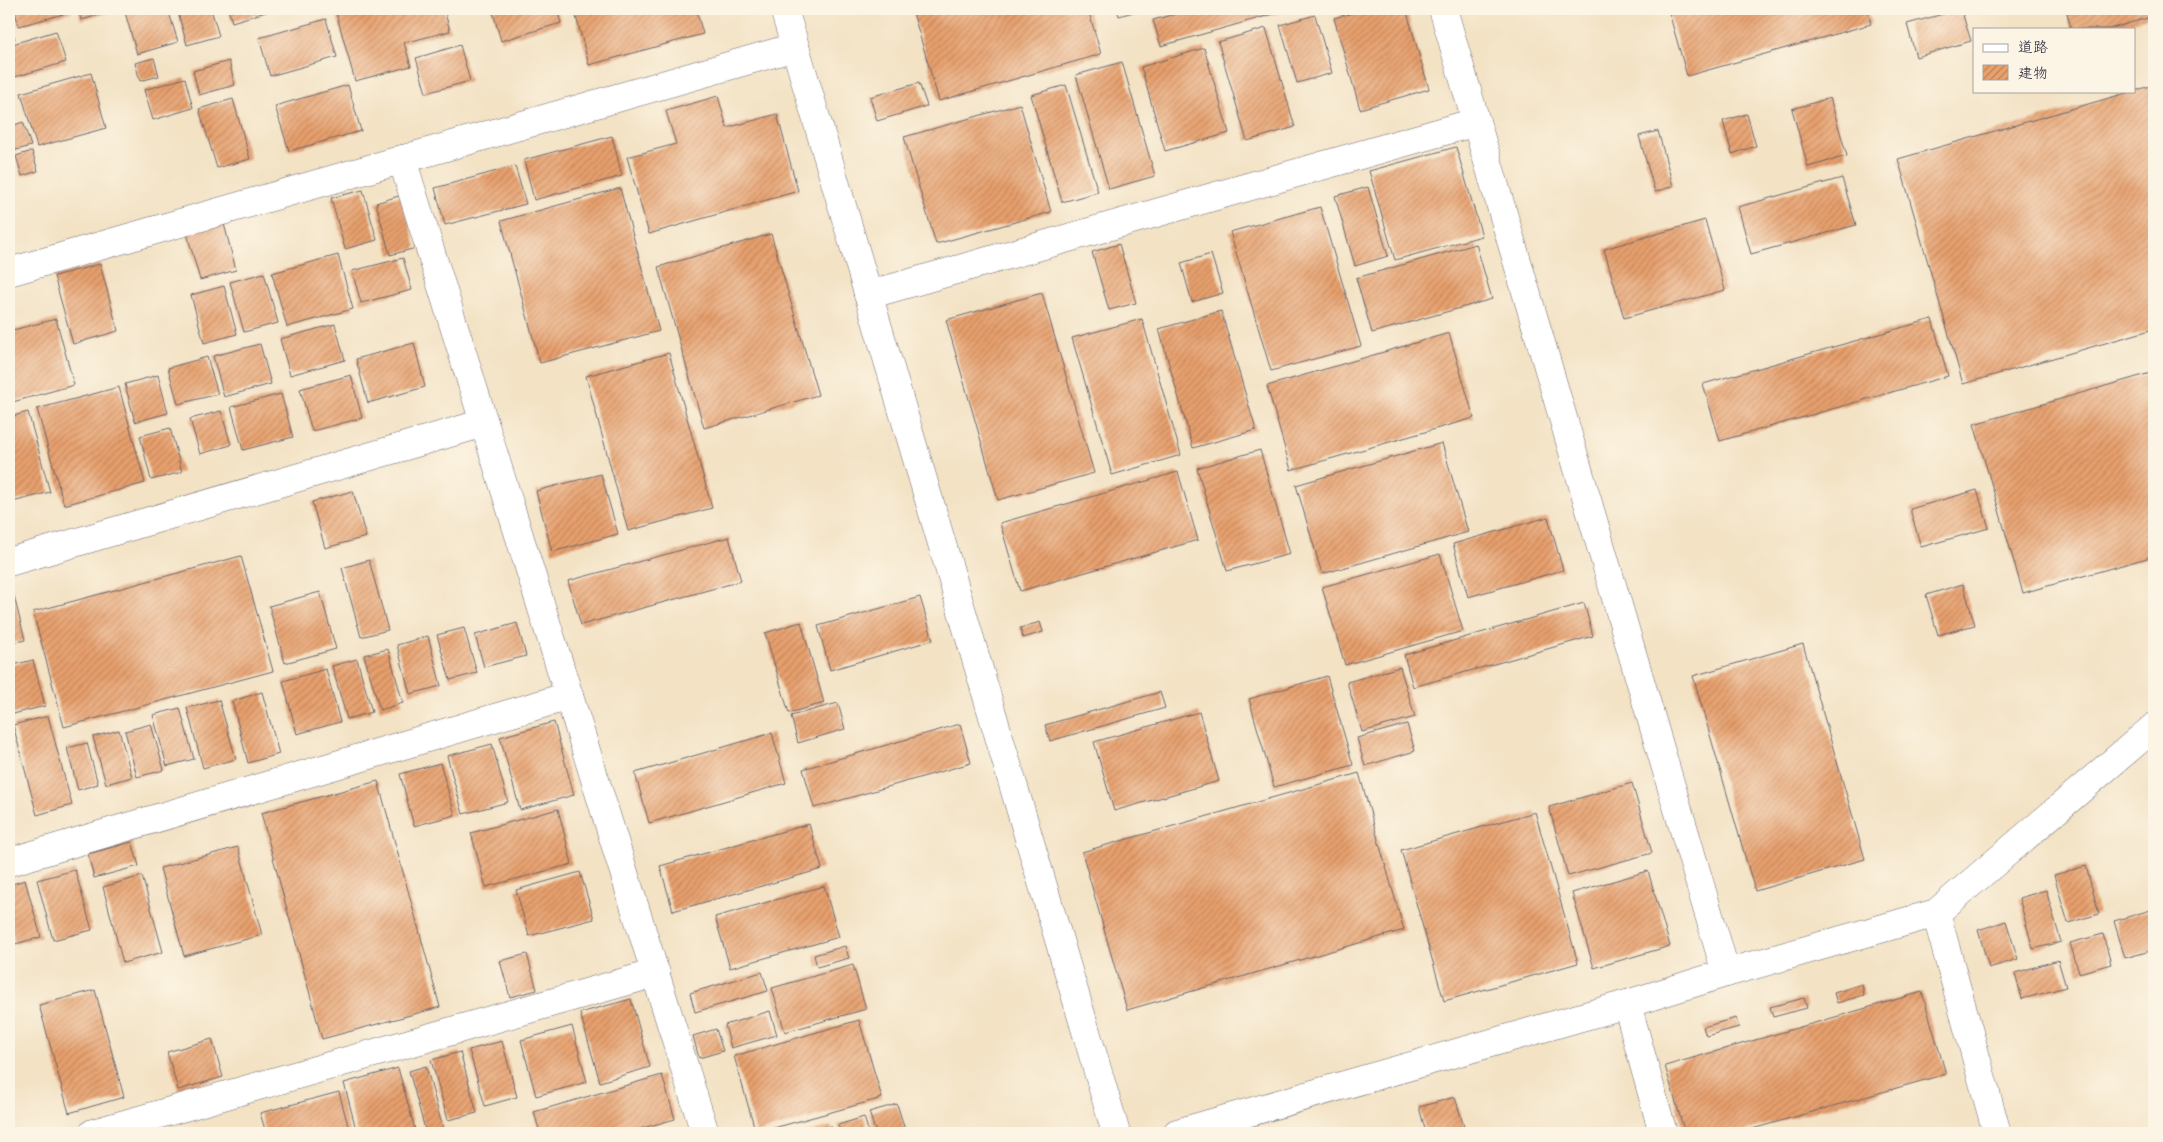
<svg xmlns="http://www.w3.org/2000/svg" width="2163" height="1142" font-family="'Comic Neue','Klee One',sans-serif">
	<defs>
		<pattern id="building-hatch" width="6" height="6" patternUnits="userSpaceOnUse" patternTransform="scale(1.25)"><rect width="6" height="6" fill="#e8a06d"/><path d="M-1 1l2-2M0 6l6-6M5 7l2-2" fill="none" stroke="#bc825b"/></pattern>
	</defs>
	<rect width="100%" height="100%" fill="#fcf5e5"/>
	<filter id="ink" filterUnits="userSpaceOnUse"><feTurbulence type="fractalNoise" baseFrequency=".02" numOctaves="2"/><feDisplacementMap in="SourceGraphic" scale="10" xChannelSelector="R" yChannelSelector="G"/><feConvolveMatrix kernelMatrix="1 2 1 2 8 2 1 2 1" color-interpolation-filters="sRGB"/></filter>
	<filter id="wash" filterUnits="userSpaceOnUse"><feTurbulence type="fractalNoise" baseFrequency=".0096" numOctaves="4" result="noise"/><feDisplacementMap in="SourceGraphic" scale="20" xChannelSelector="R" yChannelSelector="G"/><feGaussianBlur stdDeviation="1.12" result="paint"/><feColorMatrix in="noise" values="0 0 0 0 0 0 0 0 0 0 0 0 0 0 0 0 0 1.4 0 .05"/><feComposite in="paint" operator="in"/></filter>
	<g filter="url(#wash)">
		<rect width="100%" height="100%" fill="#f3e2c4"/>
		<g id="blocks">
			<g fill="url(#building-hatch)">
				<path d="M 14,9 L 70,9 L 71,12 L 19,26 Z"/>
				<path d="M 78,9 L 106,9 L 107,13 L 81,20 Z"/>
				<path d="M 124,9 L 168,9 L 178,42 L 137,54 Z"/>
				<path d="M 177,9 L 211,9 L 219,36 L 187,45 Z"/>
				<path d="M 228,9 L 276,9 L 232,22 Z"/>
				<path d="M 335,9 L 444,9 L 450,31 L 404,43 L 411,66 L 355,81 Z"/>
				<path d="M 492,9 L 557,9 L 561,23 L 501,41 Z"/>
				<path d="M 574,9 L 696,9 L 703,34 L 589,65 Z"/>
				<path d="M 912,9 L 1088,9 L 1101,54 L 939,101 Z"/>
				<path d="M 1117,9 L 1144,9 L 1119,16 Z"/>
				<path d="M 1193,9 L 1291,9 L 1161,46 L 1153,20 Z"/>
				<path d="M 1366,9 L 1406,9 L 1429,89 L 1360,109 L 1334,18 Z"/>
				<path d="M 1668,9 L 1867,9 L 1871,24 L 1687,76 Z"/>
				<path d="M 1961,9 L 1971,41 L 1916,57 L 1907,24 Z"/>
				<path d="M 2066,9 L 2154,9 L 2154,16 L 2109,29 L 2071,29 Z"/>
				<path d="M 1315,15 L 1332,73 L 1297,83 L 1280,25 Z"/>
				<path d="M 326,19 L 337,57 L 270,76 L 259,38 Z"/>
				<path d="M 9,21 L 15,39 L 9,40 Z"/>
				<path d="M 1266,28 L 1295,127 L 1247,141 L 1218,42 Z"/>
				<path d="M 56,31 L 66,62 L 15,77 L 9,56 L 9,45 Z"/>
				<path d="M 460,45 L 470,81 L 426,93 L 416,58 Z"/>
				<path d="M 1204,48 L 1229,133 L 1165,151 L 1141,67 Z"/>
				<path d="M 154,58 L 159,76 L 140,81 L 135,63 Z"/>
				<path d="M 229,61 L 235,85 L 199,95 L 193,71 Z"/>
				<path d="M 1122,62 L 1155,176 L 1109,189 L 1076,75 Z"/>
				<path d="M 91,73 L 106,128 L 37,147 L 21,93 Z"/>
				<path d="M 9,76 L 15,97 L 9,99 Z"/>
				<path d="M 185,78 L 193,108 L 153,120 L 144,90 Z"/>
				<path d="M 919,83 L 927,106 L 877,121 L 870,97 Z"/>
				<path d="M 348,85 L 361,131 L 289,151 L 275,106 Z"/>
				<path d="M 1066,85 L 1098,192 L 1062,202 L 1031,95 Z"/>
				<path d="M 2154,85 L 2154,329 L 1963,384 L 1898,159 Z"/>
				<path d="M 718,96 L 727,128 L 777,114 L 798,191 L 649,234 L 627,157 L 676,144 L 666,111 Z"/>
				<path d="M 1830,98 L 1847,156 L 1808,167 L 1792,109 Z"/>
				<path d="M 233,99 L 250,159 L 217,168 L 199,109 Z"/>
				<path d="M 1020,104 L 1051,212 L 936,244 L 904,137 Z"/>
				<path d="M 1747,114 L 1756,146 L 1732,154 L 1723,121 Z"/>
				<path d="M 23,122 L 31,146 L 9,152 L 9,127 Z"/>
				<path d="M 1658,131 L 1673,186 L 1655,192 L 1639,136 Z"/>
				<path d="M 612,136 L 622,176 L 534,200 L 524,160 Z"/>
				<path d="M 1456,147 L 1482,236 L 1395,260 L 1369,171 Z"/>
				<path d="M 32,151 L 38,171 L 22,176 L 16,156 Z"/>
				<path d="M 515,166 L 526,204 L 445,225 L 435,188 Z"/>
				<path d="M 1842,178 L 1856,225 L 1751,254 L 1738,207 Z"/>
				<path d="M 1368,187 L 1388,256 L 1355,266 L 1335,196 Z"/>
				<path d="M 620,188 L 659,331 L 540,363 L 501,221 Z"/>
				<path d="M 363,190 L 377,240 L 345,249 L 331,198 Z"/>
				<path d="M 402,195 L 416,248 L 390,255 L 376,203 Z"/>
				<path d="M 1320,207 L 1361,346 L 1271,371 L 1230,232 Z"/>
				<path d="M 223,220 L 236,270 L 200,280 L 186,230 Z"/>
				<path d="M 1705,220 L 1725,290 L 1624,318 L 1604,249 Z"/>
				<path d="M 771,234 L 818,395 L 704,428 L 658,267 Z"/>
				<path d="M 1119,244 L 1136,303 L 1109,310 L 1092,252 Z"/>
				<path d="M 1476,244 L 1492,299 L 1372,333 L 1356,278 Z"/>
				<path d="M 1211,254 L 1223,293 L 1192,302 L 1181,263 Z"/>
				<path d="M 338,255 L 353,309 L 287,327 L 272,273 Z"/>
				<path d="M 403,258 L 412,290 L 361,303 L 352,271 Z"/>
				<path d="M 100,264 L 118,331 L 73,344 L 54,276 Z"/>
				<path d="M 264,273 L 278,323 L 244,332 L 230,282 Z"/>
				<path d="M 224,286 L 237,334 L 204,343 L 191,295 Z"/>
				<path d="M 1042,293 L 1094,473 L 998,500 L 946,320 Z"/>
				<path d="M 1221,311 L 1256,430 L 1193,448 L 1159,329 Z"/>
				<path d="M 56,319 L 74,385 L 9,403 L 9,331 Z"/>
				<path d="M 1142,319 L 1181,455 L 1112,475 L 1072,338 Z"/>
				<path d="M 1932,319 L 1948,376 L 1720,441 L 1703,384 Z"/>
				<path d="M 335,324 L 345,360 L 290,375 L 280,339 Z"/>
				<path d="M 1449,333 L 1474,418 L 1291,470 L 1267,386 Z"/>
				<path d="M 414,343 L 425,387 L 368,403 L 356,359 Z"/>
				<path d="M 260,344 L 271,384 L 224,397 L 213,356 Z"/>
				<path d="M 669,353 L 712,508 L 628,531 L 586,376 Z"/>
				<path d="M 207,357 L 218,394 L 178,404 L 168,368 Z"/>
				<path d="M 2154,372 L 2154,556 L 2023,593 L 1974,424 Z"/>
				<path d="M 158,375 L 168,413 L 135,422 L 125,384 Z"/>
				<path d="M 351,375 L 362,418 L 312,431 L 300,389 Z"/>
				<path d="M 119,387 L 145,483 L 64,505 L 37,409 Z"/>
				<path d="M 281,394 L 293,437 L 243,450 L 231,407 Z"/>
				<path d="M 221,411 L 231,445 L 200,454 L 190,419 Z"/>
				<path d="M 28,412 L 50,492 L 9,503 L 9,417 Z"/>
				<path d="M 170,428 L 182,472 L 151,480 L 140,436 Z"/>
				<path d="M 1442,443 L 1468,532 L 1322,574 L 1296,485 Z"/>
				<path d="M 1260,450 L 1290,554 L 1227,571 L 1197,468 Z"/>
				<path d="M 1178,472 L 1198,540 L 1020,591 L 1000,523 Z"/>
				<path d="M 601,474 L 618,534 L 552,552 L 536,491 Z"/>
				<path d="M 1977,490 L 1989,528 L 1921,547 L 1910,509 Z"/>
				<path d="M 353,491 L 366,537 L 325,548 L 312,502 Z"/>
				<path d="M 1548,517 L 1563,570 L 1468,597 L 1453,544 Z"/>
				<path d="M 729,537 L 741,581 L 581,625 L 568,581 Z"/>
				<path d="M 1440,554 L 1463,631 L 1345,665 L 1322,587 Z"/>
				<path d="M 241,556 L 273,671 L 64,727 L 33,612 Z"/>
				<path d="M 369,560 L 388,630 L 361,637 L 342,568 Z"/>
				<path d="M 1963,584 L 1975,625 L 1938,635 L 1926,595 Z"/>
				<path d="M 13,592 L 25,640 L 9,644 L 9,593 Z"/>
				<path d="M 320,592 L 336,649 L 285,663 L 269,606 Z"/>
				<path d="M 920,597 L 933,640 L 830,670 L 818,626 Z"/>
				<path d="M 1584,603 L 1593,636 L 1413,687 L 1404,655 Z"/>
				<path d="M 801,622 L 824,703 L 789,713 L 765,633 Z"/>
				<path d="M 1040,622 L 1043,632 L 1023,638 L 1020,628 Z"/>
				<path d="M 517,623 L 526,656 L 484,667 L 475,635 Z"/>
				<path d="M 464,628 L 477,673 L 450,680 L 437,635 Z"/>
				<path d="M 428,636 L 441,686 L 410,694 L 397,645 Z"/>
				<path d="M 1803,644 L 1865,859 L 1755,891 L 1693,676 Z"/>
				<path d="M 388,649 L 403,703 L 380,710 L 364,655 Z"/>
				<path d="M 357,659 L 372,712 L 347,719 L 332,666 Z"/>
				<path d="M 33,660 L 45,706 L 9,715 L 9,666 Z"/>
				<path d="M 1400,667 L 1415,717 L 1362,732 L 1347,682 Z"/>
				<path d="M 326,669 L 340,722 L 297,734 L 283,681 Z"/>
				<path d="M 1327,676 L 1353,765 L 1274,787 L 1249,699 Z"/>
				<path d="M 262,692 L 279,754 L 248,763 L 232,701 Z"/>
				<path d="M 1160,692 L 1165,708 L 1050,741 L 1045,725 Z"/>
				<path d="M 219,700 L 236,759 L 203,768 L 187,708 Z"/>
				<path d="M 838,703 L 845,729 L 798,743 L 791,716 Z"/>
				<path d="M 180,708 L 194,759 L 167,766 L 153,715 Z"/>
				<path d="M 1199,712 L 1219,781 L 1114,811 L 1094,742 Z"/>
				<path d="M 48,716 L 72,805 L 37,815 L 13,725 Z"/>
				<path d="M 554,722 L 574,795 L 520,810 L 500,737 Z"/>
				<path d="M 151,724 L 164,770 L 137,777 L 125,731 Z"/>
				<path d="M 960,724 L 971,763 L 814,808 L 803,769 Z"/>
				<path d="M 1407,724 L 1415,751 L 1365,766 L 1357,738 Z"/>
				<path d="M 119,730 L 132,777 L 106,784 L 93,737 Z"/>
				<path d="M 772,733 L 786,783 L 649,823 L 635,773 Z"/>
				<path d="M 87,743 L 98,784 L 78,790 L 67,748 Z"/>
				<path d="M 492,744 L 508,802 L 463,814 L 447,756 Z"/>
				<path d="M 440,763 L 455,815 L 414,826 L 400,774 Z"/>
				<path d="M 1359,773 L 1404,930 L 1127,1010 L 1082,852 Z"/>
				<path d="M 378,781 L 440,1007 L 322,1039 L 261,813 Z"/>
				<path d="M 1632,783 L 1652,853 L 1568,876 L 1549,807 Z"/>
				<path d="M 558,809 L 572,864 L 486,887 L 471,833 Z"/>
				<path d="M 1535,812 L 1578,963 L 1444,1001 L 1401,850 Z"/>
				<path d="M 2154,814 L 2154,836 L 2148,815 Z"/>
				<path d="M 809,824 L 822,869 L 673,911 L 660,866 Z"/>
				<path d="M 132,842 L 139,866 L 94,878 L 88,854 Z"/>
				<path d="M 238,847 L 262,935 L 184,956 L 160,868 Z"/>
				<path d="M 2086,866 L 2099,914 L 2068,923 L 2054,875 Z"/>
				<path d="M 75,870 L 92,930 L 53,940 L 37,880 Z"/>
				<path d="M 1648,871 L 1670,946 L 1594,968 L 1572,893 Z"/>
				<path d="M 580,872 L 594,919 L 529,936 L 516,890 Z"/>
				<path d="M 142,876 L 163,952 L 123,963 L 103,887 Z"/>
				<path d="M 25,880 L 41,937 L 15,944 L 9,921 L 9,885 Z"/>
				<path d="M 824,886 L 839,937 L 730,968 L 715,917 Z"/>
				<path d="M 2046,890 L 2061,942 L 2033,949 L 2019,898 Z"/>
				<path d="M 2154,909 L 2154,950 L 2125,958 L 2114,921 Z"/>
				<path d="M 2006,921 L 2018,959 L 1989,968 L 1978,930 Z"/>
				<path d="M 2103,934 L 2111,964 L 2079,973 L 2070,943 Z"/>
				<path d="M 845,946 L 849,958 L 817,967 L 814,955 Z"/>
				<path d="M 527,954 L 537,990 L 510,997 L 500,961 Z"/>
				<path d="M 2058,960 L 2066,987 L 2022,999 L 2015,973 Z"/>
				<path d="M 853,965 L 866,1009 L 785,1032 L 772,988 Z"/>
				<path d="M 762,972 L 768,991 L 695,1012 L 690,993 Z"/>
				<path d="M 1862,984 L 1864,995 L 1837,1003 L 1834,993 Z"/>
				<path d="M 95,990 L 124,1097 L 69,1113 L 39,1005 Z"/>
				<path d="M 1922,992 L 1946,1074 L 1738,1133 L 1685,1133 L 1665,1066 Z"/>
				<path d="M 1804,998 L 1807,1008 L 1773,1017 L 1770,1007 Z"/>
				<path d="M 631,999 L 650,1067 L 600,1082 L 580,1013 Z"/>
				<path d="M 770,1011 L 777,1035 L 731,1048 L 725,1025 Z"/>
				<path d="M 1736,1018 L 1739,1027 L 1706,1036 L 1703,1027 Z"/>
				<path d="M 859,1020 L 882,1098 L 756,1133 L 734,1056 Z"/>
				<path d="M 572,1026 L 587,1082 L 536,1096 L 521,1040 Z"/>
				<path d="M 716,1029 L 723,1051 L 699,1058 L 693,1036 Z"/>
				<path d="M 212,1039 L 223,1077 L 178,1090 L 167,1052 Z"/>
				<path d="M 502,1041 L 517,1097 L 485,1106 L 469,1050 Z"/>
				<path d="M 460,1052 L 477,1113 L 448,1120 L 431,1060 Z"/>
				<path d="M 426,1066 L 443,1129 L 429,1133 L 426,1133 L 409,1071 Z"/>
				<path d="M 398,1068 L 416,1133 L 357,1133 L 344,1083 Z"/>
				<path d="M 662,1075 L 675,1119 L 625,1133 L 540,1133 L 534,1112 Z"/>
				<path d="M 339,1092 L 350,1133 L 266,1133 L 260,1113 Z"/>
				<path d="M 1455,1097 L 1464,1127 L 1442,1133 L 1426,1133 L 1419,1107 Z"/>
				<path d="M 897,1104 L 906,1133 L 876,1133 L 869,1112 Z"/>
				<path d="M 864,1117 L 869,1133 L 841,1133 L 838,1125 Z"/>
				<path d="M 831,1126 L 833,1133 L 806,1133 Z"/>
			</g>
		</g>
	</g>
	<g filter="url(#ink)">
		<use href="#blocks" fill-opacity="0" stroke="#6b656b" stroke-width="1"/>
		<g fill="none" stroke-linecap="round" stroke-linejoin="round">
			<defs>
				<g id="minor">
					<path d="M 784,9 L 1116,1133"/>
					<path d="M 1443,9 L 1726,973"/>
					<path d="M 402,159 L 705,1133"/>
					<path d="M 9,272 L 795,47"/>
					<path d="M 868,295 L 1476,122"/>
					<path d="M 9,562 L 484,423"/>
					<path d="M 9,862 L 569,696"/>
					<path d="M 1627,1004 L 1663,1133"/>
					<path d="M 93,1133 L 656,973"/>
				</g>
				<g id="tertiary">
					<path d="M 1936,913 L 1997,1133"/>
					<path d="M 1177,1133 L 1627,1004 L 1726,973 L 1936,913 L 2154,727"/>
				</g>
			</defs>
			<use href="#minor" stroke="#6b656b" stroke-width="29"/>
			<use href="#tertiary" stroke="#6b656b" stroke-width="29"/>
			<use href="#minor" stroke="#fff" stroke-width="28"/>
			<use href="#tertiary" stroke="#fff" stroke-width="28"/>
		</g>
	</g>
	<rect width="2163" height="1142" fill="none" stroke="#fcf5e5" stroke-width="30"/>
	<rect x="1973" y="28" width="162" height="65" fill="#fcf5e5" stroke="#a5a1a1"/>
	<rect x="1983" y="44" width="25" height="8" fill="#ffffff" stroke="#a5a1a1"/>
	<text x="2018" y="52" font-size="15" fill="#22223b">道路</text>
	<rect x="1983" y="65" width="25" height="15" fill="url(#building-hatch)" stroke="#a5a1a1"/>
	<text x="2018" y="78" font-size="15" fill="#22223b">建物</text>
</svg>
